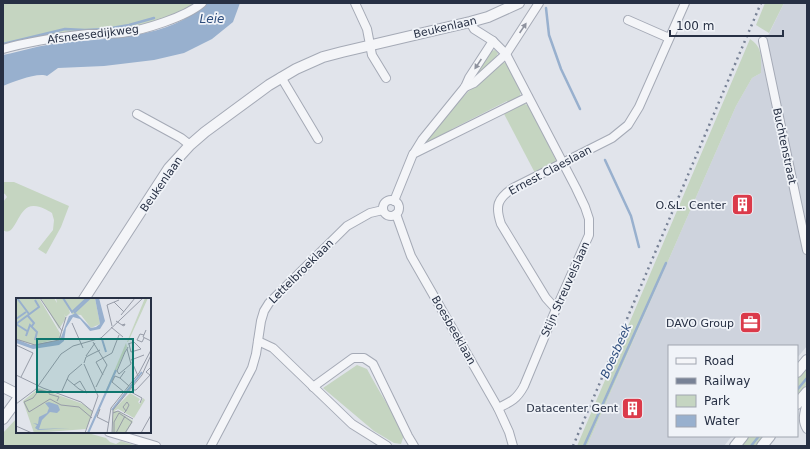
<svg xmlns="http://www.w3.org/2000/svg" width="810" height="449" font-family="'DejaVu Sans',sans-serif">
	<rect width="100%" height="100%" fill="#e1e4eb"/>
	<path fill="#ced3dd" d="M 784,3 L 807,3 L 807,346 L 797,358 L 797,346 L 669,346 L 669,436 L 732,436 L 724,446 L 587,446 L 736,106 L 752,78 L 761,73 L 760,52 Z"/>
	<g fill="#c5d5c1">
		<path d="M 3,3 L 196,3 L 177,14 L 157,22 L 129,27 L 3,46 Z"/>
		<path d="M 765,3 L 784,3 L 769,33 L 756,25 Z"/>
		<path d="M 750,39 C 763,47 761,58 761,73 L 752,78 L 736,106 L 587,446 L 577,446 Z"/>
		<path d="M 495,50 L 498,53 L 495,60 L 473,80 L 471,79 L 491,51 Z"/>
		<path d="M 507,62 L 521,91 L 520,96 L 508,103 L 507,101 L 452,129 L 453,131 L 425,144 L 424,143 C 437,127 488,63 507,62 Z"/>
		<path d="M 523,103 L 529,106 L 556,160 L 556,162 L 535,173 L 503,112 Z"/>
		<path d="M 3,182 L 14,182 L 69,206 L 61,227 L 46,254 L 38,249 L 53,230 L 54,220 L 52,213 C 47,210 41,206 34,206 C 17,205 16,239 3,230 L 3,202 L 7,197 L 5,194 L 3,193 Z"/>
		<path d="M 807,364 L 807,384 L 797,396 L 797,376 Z"/>
		<path d="M 357,365 L 367,369 C 379,392 393,412 404,435 L 401,444 L 394,443 L 374,431 L 323,388 Z"/>
		<path d="M 17,418 L 17,432 L 84,432 L 106,438 L 110,442 L 116,444 L 121,441 L 137,446 L 3,446 L 3,433 Z"/>
		<path d="M 747,436 L 763,436 L 755,446 L 738,446 Z"/>
	</g>
	<path fill="#98b0ce" d="M 205,3 L 240,3 L 233,22 L 212,39 L 184,53 L 154,60 L 104,66 L 58,68 L 47,76 C 38,72 13,82 3,86 L 3,55 C 22,51 41,45 60,43 C 106,38 172,39 205,3 Z"/>
	<g fill="none" stroke-linecap="round" stroke-linejoin="round">
		<g stroke="#98b0ce" stroke-width="2.5">
			<path d="M 546,8 L 549,35 L 561,69 L 580,109"/>
			<path d="M 3,44 L 65,29 L 85,30 L 106,29 L 129,25 L 154,18"/>
			<path d="M 605,160 L 631,216 L 639,247"/>
			<path d="M 797,390 L 807,378"/>
			<path d="M 584,446 L 666,263"/>
			<path d="M 751,446 L 759,436"/>
		</g>
		<defs>
			<g id="minor">
				<path d="M 355,3 L 367,29 L 372,55 L 386,78"/>
				<path d="M 628,20 L 669,38"/>
				<path d="M 470,22 L 474,29 L 493,41 L 506,54 L 576,188 L 585,207 L 589,219 L 589,235 L 556,309 L 524,386 C 517,399 511,402 498,408"/>
				<path d="M 763,41 L 807,250"/>
				<path d="M 3,49 C 30,41 60,37 88,34 C 99,34 111,34 122,33 C 144,30 186,17 202,3"/>
				<path d="M 281,77 L 318,139"/>
				<path d="M 465,87 L 474,83 L 506,54 L 539,3"/>
				<path d="M 137,114 L 181,138 L 190,145"/>
				<path d="M 414,153 L 422,140 L 465,87 L 469,78 L 493,41"/>
				<circle cx="391" cy="208" r="8"/>
				<path d="M 394,201 L 413,154 L 528,97"/>
				<path d="M 396,214 L 411,256 L 498,408 L 509,432 L 513,446"/>
				<path d="M 556,309 L 546,298 L 501,224 C 495,206 497,199 513,188 L 612,138 L 628,125 L 639,107 L 685,3"/>
				<path d="M 258,341 L 273,348 L 352,424 L 387,446"/>
				<path d="M 313,387 L 353,358 L 364,358 L 373,364 L 408,436 L 414,446"/>
				<path d="M 807,401 C 805,412 801,419 807,429"/>
				<path d="M 109,432 L 156,446"/>
				<path d="M 211,446 L 252,368 L 256,354 L 261,321 L 264,311 L 269,303 L 347,226 L 370,213 L 383,210"/>
			</g>
			<g id="tertiary">
				<path d="M 84,299 L 169,168 L 190,145 L 205,132 L 269,85 L 296,69 L 323,57 L 342,52 L 470,22 L 488,17 L 519,3"/>
				<path d="M 797,372 L 807,360"/>
				<path d="M 3,387 L 17,394"/>
				<path d="M 797,404 L 807,392"/>
				<path d="M 3,419 L 17,400"/>
				<path d="M 735,446 L 743,436"/>
				<path d="M 762,446 L 770,436"/>
			</g>
		</defs>
		<use href="#minor" stroke="#a5aab6" stroke-width="10"/>
		<use href="#tertiary" stroke="#a5aab6" stroke-width="12"/>
		<use href="#minor" stroke="#f4f5f8" stroke-width="8"/>
		<use href="#tertiary" stroke="#f4f5f8" stroke-width="10"/>
		<path stroke="#788296" stroke-width="2.5" stroke-dasharray="2 4" stroke-linecap="butt" d="M 573,446 L 761,3"/>
	</g>
	<defs><path id="oneway-solid" d="M-6-.8H1V-3.2L6.5 0L1 3.2V.8H-6Z"/></defs>
	<g fill="#8e929e">
		<use href="#oneway-solid" transform="translate(523 28) rotate(-56)"/>
		<use href="#oneway-solid" transform="translate(478 64) rotate(124)"/>
	</g>
	<defs>
		<symbol id="building-square" viewBox="-11 -11 22 22"><rect x="-9" y="-9" width="18" height="18" rx="4" fill="#db3a4a" stroke="#f0f3f8"/><path d="M-4-6H4V6H1V3H-1V6H-4ZM-2.5-4.3h1.7v1.8h-1.7ZM.8-4.3h1.7v1.8H.8ZM-2.5-1h1.7V.8h-1.7ZM.8-1h1.7V.8H.8Z" fill="#fff"/></symbol>
		<symbol id="office-square" viewBox="-11 -11 22 22"><rect x="-9" y="-9" width="18" height="18" rx="4" fill="#db3a4a" stroke="#f0f3f8"/><path d="M-6-3h4V-5.5h4V-3h4V5H-6ZM-1-4.5V-3h2v-1.5ZM-6 0V1H6V0Z" fill="#fff"/></symbol>
	</defs>
	<g fill-rule="evenodd">
		<use href="#building-square" x="730" y="192" width="25" height="25"/>
		<use href="#office-square" x="738" y="310" width="25" height="25"/>
		<use href="#building-square" x="620" y="396" width="25" height="25"/>
	</g>
	<g text-anchor="middle" stroke-width="3.5" stroke-linejoin="round" paint-order="stroke">
		<g font-size="11" fill="#273044" stroke="#f0f3f8">
			<text transform="translate(445 27) rotate(-13)" y="4">Beukenlaan</text>
			<text transform="translate(93 34) rotate(-7)" y="4">Afsneesedijkweg</text>
			<text transform="translate(785 146) rotate(78)" y="4">Buchtenstraat</text>
			<text transform="translate(550 170) rotate(-28)" y="4">Ernest Claeslaan</text>
			<text transform="translate(161 184) rotate(-55)" y="4">Beukenlaan</text>
			<text transform="translate(301 271) rotate(-45)" y="4">Lettelbroeklaan</text>
			<text transform="translate(565 289) rotate(-66)" y="4">Stijn Streuvelslaan</text>
			<text transform="translate(454 330) rotate(60)" y="4">Boesbeeklaan</text>
		</g>
		<g font-size="11" fill="#273044" stroke="#f0f3f8" text-anchor="end">
			<text x="726" y="209">O.&amp;L. Center</text>
			<text x="734" y="327">DAVO Group</text>
			<text x="618" y="412">Datacenter Gent</text>
		</g>
		<g font-size="12" font-style="italic" fill="#2d4c7c" stroke="#f0f3f8">
			<text x="212" y="23">Leie</text>
			<text transform="translate(616 351) rotate(-66)" y="4">Boesbeek</text>
		</g>
	</g>
	<g transform="translate(16 298)">
		<rect width="135" height="135" fill="#e1e4eb"/>
		<path d="M 23,0 L 44,35 L 43,39 L 45,35 L 45,40 L 17,47 L 0,41 L 0,1 ZM 25,0 L 38,0 L 41,5 L 40,0 L 79,0 L 84,26 L 75,30 L 65,17 L 56,16 L 53,11 L 54,15 L 50,19 L 48,16 L 50,20 L 43,31 ZM 129,0 L 132,0 L 112,44 L 111,44 ZM 110,45 L 111,49 L 72,135 ZM 23,90 L 67,106 L 77,114 L 70,131 L 18,135 L 7,103 ZM 114,95 L 124,101 L 122,104 L 124,106 L 127,100 L 129,102 L 118,120 L 102,111 L 98,113 L 102,113 L 117,123 L 110,135 L 96,135 L 97,112 Z" fill="#c5d5c1"/>
		<path d="M 79,0 L 83,0 L 89,23 L 84,31 L 74,33 L 64,21 L 57,19 L 50,30 L 48,43 L 43,47 L 17,51 L 0,45 L 0,41 L 15,47 L 44,42 L 53,18 L 60,15 L 75,30 L 80,29 L 84,26 ZM 33,104 L 42,107 L 44,112 L 41,115 L 34,114 L 26,122 L 23,131 L 54,130 L 22,132 L 19,130 L 21,127 L 17,125 L 22,126 L 23,119 L 31,115 L 33,110 L 29,105 Z" fill="#98b0ce"/>
		<path fill="none" stroke="#98b0ce" stroke-width="2" d="M 1,0 L 13,16M 47,0 L 56,14 L 71,0M 58,15 L 74,0M 12,18 L 18,25 L 16,28M 0,21 L 10,14M 0,26 L 23,9 L 19,2M 0,26 L 11,33M 10,38 L 14,27 L 21,34 L 19,42M 86,41 L 90,54M 96,112 L 126,74M 72,135 L 100,72"/>
		<path fill="none" stroke="#979ca8" stroke-width="1" d="M 24,0 L 46,33M 98,4 L 108,14M 105,17 L 119,0M 100,23 L 106,27 L 108,28 L 109,26 L 106,27M 56,25 L 67,50M 96,28 L 91,7 L 103,2M 95,29 L 107,39M 130,32 L 127,39 L 135,43M 128,37 L 124,36 L 121,42 L 126,44 L 128,40M 0,41 L 19,47 L 43,42 L 50,19M 77,44 L 91,67 L 80,89M 112,46 L 118,44 L 125,51 L 115,54 L 113,46M 0,47 L 17,55 L 5,79M 111,51 L 115,66 L 103,76 L 101,73 L 109,54 L 111,51 L 112,49M 70,58 L 79,45M 115,62 L 128,57M 116,64 L 122,78M 68,65 L 70,59 L 84,52M 68,66 L 82,98 L 69,135M 109,73 L 104,80 L 113,88M 0,77 L 27,90 L 65,104 L 77,114M 87,77 L 80,64 L 96,55 L 103,37M 134,77 L 130,74 L 135,69M 104,80 L 99,78 L 96,84 L 108,94M 51,81 L 63,91 L 71,95 L 64,83 L 58,87M 117,88 L 117,92 L 120,92 L 135,76M 22,92 L 34,94M 23,92 L 17,100 L 8,104 L 13,114 L 34,101 L 45,107 L 63,109 L 76,120M 34,92 L 33,96 L 43,99 L 41,103M 117,92 L 115,94 L 126,100 L 124,105M 45,95 L 53,77 L 66,66M 0,106 L 20,91 L 45,56 L 57,48 L 85,40 L 127,0M 84,111 L 81,119 L 93,125M 97,115 L 102,113 L 117,121M 108,115 L 110,113 L 113,107 L 111,104 L 107,109 L 110,113M 0,128 L 16,135M 91,135 L 95,110 L 123,75 L 135,52M 96,135 L 97,112 L 126,77 L 135,57M 98,135 L 98,124 L 103,115 L 116,124 L 109,135M 100,135 L 109,118M 125,135 L 135,117"/>
		<path fill="#0f766e" fill-opacity="0.15" stroke="#0f766e" stroke-width="2" d="M 21,41 L 117,41 L 117,94 L 21,94 Z"/>
		<rect width="135" height="135" fill="none" stroke="#273044" stroke-width="2"/>
	</g>
	<rect width="810" height="449" fill="none" stroke="#273044" stroke-width="8"/>
	<rect x="668" y="345" width="130" height="92" fill="#f0f3f8" stroke="#a0a5b0"/>
	<rect x="676" y="358" width="20" height="6" fill="#f4f5f8" stroke="#a0a5b0"/>
	<text x="704" y="365" font-size="12" fill="#273044">Road</text>
	<rect x="676" y="378" width="20" height="6" fill="#788296" stroke="#a0a5b0"/>
	<text x="704" y="385" font-size="12" fill="#273044">Railway</text>
	<rect x="676" y="395" width="20" height="12" fill="#c5d5c1" stroke="#a0a5b0"/>
	<text x="704" y="405" font-size="12" fill="#273044">Park</text>
	<rect x="676" y="415" width="20" height="12" fill="#98b0ce" stroke="#a0a5b0"/>
	<text x="704" y="425" font-size="12" fill="#273044">Water</text>
	<path d="M670 30v6h113v-6" fill="none" stroke="#273044" stroke-width="2"/>
	<text x="676" y="30" font-size="12" fill="#273044" stroke="#f0f3f8" stroke-width="3" paint-order="stroke">100 m</text>
</svg>
